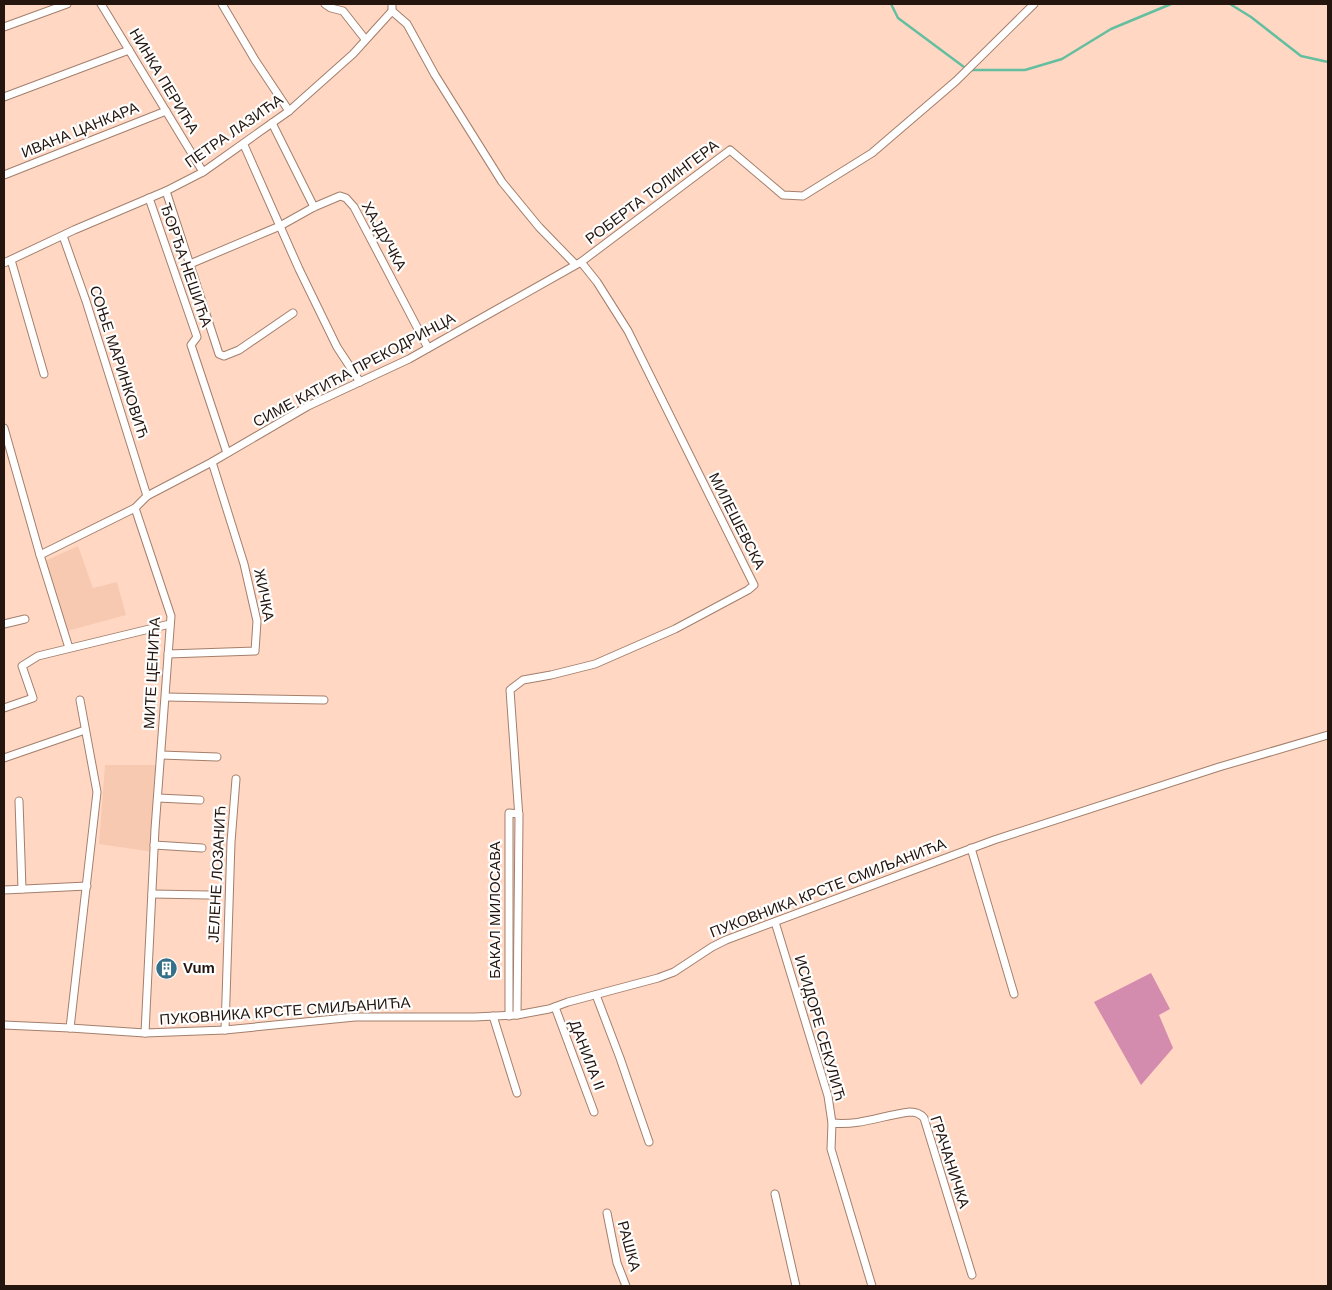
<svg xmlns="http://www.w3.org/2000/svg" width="1332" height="1290" font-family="Arial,sans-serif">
	<rect width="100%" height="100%" fill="#ffd7c2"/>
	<g fill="#f8c9b1">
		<path d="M 78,546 L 93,588 L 117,582 L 126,615 L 67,631 L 45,561 Z"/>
		<path d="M 105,765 L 159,765 L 154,852 L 99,844 Z"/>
	</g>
	<path fill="#d38bae" d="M 1151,973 L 1170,1009 L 1159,1015 L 1173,1048 L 1141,1085 L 1094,1002 Z"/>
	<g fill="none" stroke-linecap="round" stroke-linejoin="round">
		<g stroke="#64bea0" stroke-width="2.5">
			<path d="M 891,4 L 898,18 L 968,70 L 1025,70 L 1062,59 L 1111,29 L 1171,4"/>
			<path d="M 1230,4 L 1251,17 L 1301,56 L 1328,62"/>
		</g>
		<defs>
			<g id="minor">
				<path d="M 101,4 L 203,172"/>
				<path d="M 222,4 L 255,60 L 289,111"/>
				<path d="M 325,4 L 331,8 L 343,11 L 365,39"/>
				<path d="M 392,11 L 407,24 L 435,75 L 502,182 L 539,227 L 575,264"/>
				<path d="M 4,27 L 67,4"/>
				<path d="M 4,97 L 129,50"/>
				<path d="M 272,123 L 314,207"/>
				<path d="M 244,145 L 299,269 L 337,347 L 360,382"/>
				<path d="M 4,175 L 166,111"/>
				<path d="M 166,191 L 219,354 L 224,356 L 239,350 L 293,313"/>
				<path d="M 149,198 L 197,337 L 191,345 L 227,453"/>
				<path d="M 63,236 L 86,301 L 147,496"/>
				<path d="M 11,260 L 44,374"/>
				<path d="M 4,263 L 74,230 L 166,191 L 203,172 L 289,111 L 353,54 L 392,11 L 392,4"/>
				<path d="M 190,264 L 280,226 L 314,207 L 340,196 L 346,198 L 354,207 L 428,348"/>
				<path d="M 4,428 L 40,555 L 69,648"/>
				<path d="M 135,508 L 171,616 L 155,829 L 145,1033"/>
				<path d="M 40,555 L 135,508 L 147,496 L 212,462 L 308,406 L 409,359 L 581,262 L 730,150 L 783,195 L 803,196 L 872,153 L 956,81 L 1034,4"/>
				<path d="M 4,624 L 25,619"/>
				<path d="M 168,654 L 255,651 L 257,621 L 244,564 L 212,462"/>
				<path d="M 166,697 L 324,700"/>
				<path d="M 4,708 L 33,698 L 22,666 L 38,656 L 170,624"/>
				<path d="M 161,755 L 217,757"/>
				<path d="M 4,758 L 85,730"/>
				<path d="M 158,798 L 200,800"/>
				<path d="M 19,801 L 22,889"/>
				<path d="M 154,845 L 202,848"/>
				<path d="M 971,848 L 1014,994"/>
				<path d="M 4,890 L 87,886"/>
				<path d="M 152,894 L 208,895"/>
				<path d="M 775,922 L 828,1096 L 832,1123 L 831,1149 L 872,1286"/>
				<path d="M 596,995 L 620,1058 L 649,1142"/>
				<path d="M 555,1007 L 594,1112"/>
				<path d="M 517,1015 L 519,818 L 510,690 L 523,680 L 551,675 L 595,664 L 675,629 L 748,590 L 754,585 L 628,331 L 597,282 L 581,262"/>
				<path d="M 493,1016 L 517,1093"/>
				<path d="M 509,1016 L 509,813 L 519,814"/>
				<path d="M 4,1025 L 70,1028 L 145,1033 L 225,1030 L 355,1017 L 475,1017 L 517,1015 L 549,1009 L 568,1002 L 658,978 L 674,972 L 712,947 L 726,940 L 994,840 L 1219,767 L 1328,735"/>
				<path d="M 70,1028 L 97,792 L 80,700"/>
				<path d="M 225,1030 L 231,842 L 236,779"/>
				<path d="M 832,1123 C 861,1126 883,1115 910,1112 C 916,1112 920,1113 924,1118 L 972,1275"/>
				<path d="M 775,1194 L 796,1286"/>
				<path d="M 607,1213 L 617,1263 L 626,1286"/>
			</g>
		</defs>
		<use href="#minor" stroke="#a37f6c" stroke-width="9"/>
		<use href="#minor" stroke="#fff" stroke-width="7"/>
	</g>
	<defs>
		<symbol id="building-disc" viewBox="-11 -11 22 22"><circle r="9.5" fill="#366f89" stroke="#fff"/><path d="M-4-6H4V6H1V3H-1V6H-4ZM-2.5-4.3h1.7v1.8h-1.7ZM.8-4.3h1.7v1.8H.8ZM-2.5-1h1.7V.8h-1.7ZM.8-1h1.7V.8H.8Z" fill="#fff"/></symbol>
	</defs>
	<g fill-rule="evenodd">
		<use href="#building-disc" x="154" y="956" width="25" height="25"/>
	</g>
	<g text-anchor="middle" stroke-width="4.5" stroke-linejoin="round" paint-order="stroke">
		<g font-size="15" fill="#24160f" stroke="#fff">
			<text transform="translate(164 81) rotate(59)" y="5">НИНКА ПЕРИЋА</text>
			<text transform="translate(80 130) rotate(-22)" y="5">ИВАНА ЦАНКАРА</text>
			<text transform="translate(234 131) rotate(-35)" y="5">ПЕТРА ЛАЗИЋА</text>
			<text transform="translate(652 192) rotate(-37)" y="5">РОБЕРТА ТОЛИНГЕРА</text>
			<text transform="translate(384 236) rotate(61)" y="5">ХАЈДУЧКА</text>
			<text transform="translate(186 265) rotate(71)" y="5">ЂОРЂА НЕШИЋА</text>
			<text transform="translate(119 362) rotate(72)" y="5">СОЊЕ МАРИНКОВИЋ</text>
			<text transform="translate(354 370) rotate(-28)" y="5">СИМЕ КАТИЋА ПРЕКОДРИНЦА</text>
			<text transform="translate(737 521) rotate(63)" y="5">МИЛЕШЕВСКА</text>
			<text transform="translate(264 595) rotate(79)" y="5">ЖИЧКА</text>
			<text transform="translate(152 673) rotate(-87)" y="5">МИТЕ ЦЕНИЋА</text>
			<text transform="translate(217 874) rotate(-87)" y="5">ЈЕЛЕНЕ ЛОЗАНИЋ</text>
			<text transform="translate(828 888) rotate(-21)" y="5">ПУКОВНИКА КРСТЕ СМИЉАНИЋА</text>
			<text transform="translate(495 910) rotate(-90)" y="5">БАКАЛ МИЛОСАВА</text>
			<text transform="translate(285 1011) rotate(-4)" y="5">ПУКОВНИКА КРСТЕ СМИЉАНИЋА</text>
			<text transform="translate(820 1028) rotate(74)" y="5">ИСИДОРЕ СЕКУЛИЋ</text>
			<text transform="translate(587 1055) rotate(69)" y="5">ДАНИЛА II</text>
			<text transform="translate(950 1162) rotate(72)" y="5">ГРАЧАНИЧКА</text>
			<text transform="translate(629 1246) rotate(75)" y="5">РАШКА</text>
		</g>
		<g font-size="15" font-weight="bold" fill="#24160f" stroke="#fff" text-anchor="start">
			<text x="183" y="973">Vum</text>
		</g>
	</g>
	<rect width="1332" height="1290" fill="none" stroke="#24160f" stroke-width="10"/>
</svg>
